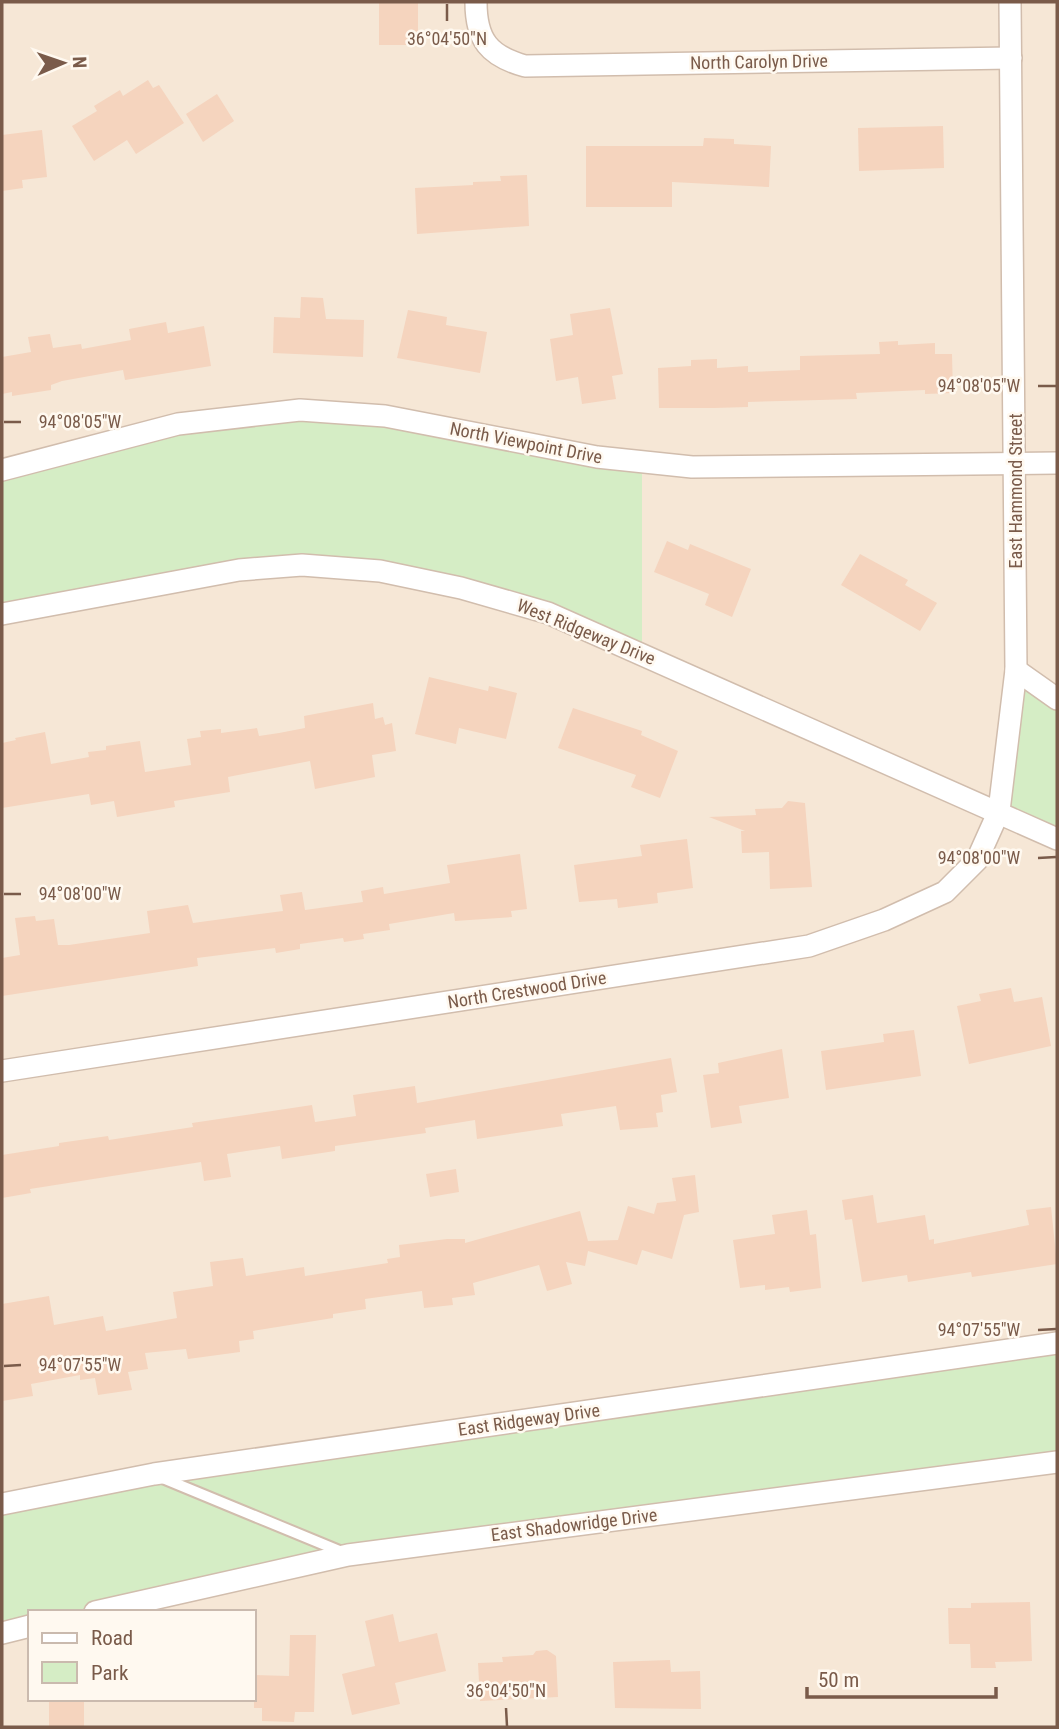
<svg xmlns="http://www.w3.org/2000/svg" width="1059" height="1729" font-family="'Roboto Condensed',sans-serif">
	<rect width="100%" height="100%" fill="#fef5e9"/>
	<g fill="#f6e7d6">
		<path d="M 2,2 L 1057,2 L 1057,1343 L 2,1504 L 2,614 L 239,570 L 381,571 L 642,653 L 642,464 L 2,470 Z"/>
		<path d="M 1057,1462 L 1057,1727 L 2,1727 L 2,1633 L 30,1626 L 30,1699 L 254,1699 L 254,1612 L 95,1612 L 348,1555 Z"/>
	</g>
	<g fill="#d5edc5">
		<path d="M 300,410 L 642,463 L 642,653 L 548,613 L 302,565 L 2,614 L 2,470 L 28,462 Z"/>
		<path d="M 1016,670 L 1057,699 L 1057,839 L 999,811 Z"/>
		<path d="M 1057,1343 L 1057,1462 L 348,1555 L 95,1612 L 30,1612 L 30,1626 L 2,1633 L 2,1504 Z"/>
	</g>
	<g fill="#f5d4be">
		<rect x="379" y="2" width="39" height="43"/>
		<path d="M 148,80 L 153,88 L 159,85 L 184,123 L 136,154 L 127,140 L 94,161 L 72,126 L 97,111 L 94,106 L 120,90 L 123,96 Z"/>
		<path d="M 217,94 L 234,121 L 203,142 L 186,114 Z"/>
		<path d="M 943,126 L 944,168 L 859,171 L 858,128 Z"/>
		<path d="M 42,130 L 47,177 L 22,180 L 23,188 L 2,191 L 2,135 Z"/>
		<path d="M 704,138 L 734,139 L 734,144 L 771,146 L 769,187 L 672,182 L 672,207 L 586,207 L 586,146 L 703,146 Z"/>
		<path d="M 527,175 L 529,226 L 417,234 L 415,188 L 473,185 L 473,182 L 501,181 L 500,176 Z"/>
		<path d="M 301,297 L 323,298 L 326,319 L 364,320 L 363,357 L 273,353 L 274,317 L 300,318 Z"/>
		<path d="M 610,308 L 623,374 L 612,376 L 616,399 L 582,404 L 578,377 L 556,381 L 550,339 L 573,335 L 570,314 Z"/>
		<path d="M 408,310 L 447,317 L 446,325 L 487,332 L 480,373 L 397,358 Z"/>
		<path d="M 166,322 L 168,333 L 204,326 L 211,366 L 125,380 L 123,370 L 62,381 L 51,385 L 51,390 L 12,396 L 12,392 L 2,394 L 2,357 L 31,352 L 28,337 L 50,334 L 53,348 L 81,344 L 82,349 L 131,340 L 129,329 Z"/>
		<path d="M 898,341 L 898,345 L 935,343 L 935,354 L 952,354 L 953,393 L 925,394 L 925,390 L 856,393 L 857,399 L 748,402 L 748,407 L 714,408 L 659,408 L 658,368 L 691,366 L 691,360 L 717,359 L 717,368 L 748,366 L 748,372 L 800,370 L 800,356 L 880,354 L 879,342 Z"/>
		<path d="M 667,541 L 688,550 L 690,544 L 751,569 L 732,617 L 705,605 L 709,594 L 654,572 Z"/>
		<path d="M 860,554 L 908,580 L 905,585 L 937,603 L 920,631 L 841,585 Z"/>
		<path d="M 429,677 L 488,691 L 489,686 L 517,693 L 506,739 L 459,728 L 456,744 L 415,734 Z"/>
		<path d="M 373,703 L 375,719 L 383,717 L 385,725 L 392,723 L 396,751 L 372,755 L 375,777 L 315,789 L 310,761 L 228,777 L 230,792 L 174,801 L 175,807 L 117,817 L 114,801 L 91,805 L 89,794 L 2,808 L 2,743 L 16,740 L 15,738 L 45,732 L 51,764 L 89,757 L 88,752 L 106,750 L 106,746 L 140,741 L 145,772 L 191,765 L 187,739 L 201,737 L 200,731 L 221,729 L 221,733 L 257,728 L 259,736 L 279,733 L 305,728 L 304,716 Z"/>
		<path d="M 573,708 L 642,731 L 641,735 L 678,751 L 660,798 L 631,787 L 636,775 L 558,748 Z"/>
		<path d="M 788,801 L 805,803 L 812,887 L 770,889 L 769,852 L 742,853 L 741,831 L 745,831 L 709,817 L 756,815 L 755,809 L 782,808 Z"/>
		<path d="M 687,839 L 693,888 L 657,893 L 658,903 L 618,908 L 617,899 L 579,902 L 574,865 L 642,856 L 640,845 Z"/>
		<path d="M 520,854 L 527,909 L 511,911 L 512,917 L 455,921 L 454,913 L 389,924 L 390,930 L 363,934 L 364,939 L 344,942 L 343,938 L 300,944 L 300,949 L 276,953 L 275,948 L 197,958 L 198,966 L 2,996 L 2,958 L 20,955 L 15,918 L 35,916 L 36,921 L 54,919 L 58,945 L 69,945 L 150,933 L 147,911 L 188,905 L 193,923 L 283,911 L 280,895 L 302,892 L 305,910 L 363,902 L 361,891 L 383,887 L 384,894 L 450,883 L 447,865 Z"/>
		<path d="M 1011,988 L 1014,1002 L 1042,997 L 1051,1046 L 969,1064 L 957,1006 L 981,1001 L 979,994 Z"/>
		<path d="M 914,1030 L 921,1076 L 826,1090 L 821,1051 L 884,1042 L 883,1034 Z"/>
		<path d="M 782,1049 L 789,1098 L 739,1106 L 742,1123 L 711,1128 L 703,1075 L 719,1073 L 718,1063 Z"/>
		<path d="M 671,1058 L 677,1092 L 661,1095 L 663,1112 L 656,1113 L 658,1127 L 620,1130 L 616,1106 L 561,1114 L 563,1126 L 477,1139 L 475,1120 L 425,1128 L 426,1133 L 335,1146 L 335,1151 L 282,1159 L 280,1146 L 227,1154 L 231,1177 L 204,1181 L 201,1162 L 30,1189 L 31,1193 L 2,1198 L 2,1155 L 59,1146 L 59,1143 L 108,1136 L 109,1140 L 193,1127 L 192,1123 L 312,1105 L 315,1122 L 356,1116 L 353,1095 L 415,1086 L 417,1103 Z"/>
		<path d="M 456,1169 L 459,1192 L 430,1197 L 426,1174 Z"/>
		<path d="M 695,1175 L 699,1212 L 684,1215 L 672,1259 L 642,1250 L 637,1265 L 588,1251 L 585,1266 L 566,1262 L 572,1284 L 547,1291 L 539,1265 L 473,1283 L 475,1295 L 452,1298 L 453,1305 L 424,1308 L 422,1291 L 365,1299 L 366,1309 L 333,1314 L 333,1318 L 253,1331 L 254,1339 L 239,1341 L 240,1352 L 188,1359 L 186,1349 L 145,1353 L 148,1369 L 128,1372 L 132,1390 L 98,1395 L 95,1378 L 80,1380 L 80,1375 L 31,1384 L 33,1396 L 2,1401 L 2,1304 L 49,1296 L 54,1325 L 103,1316 L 106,1331 L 177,1318 L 173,1292 L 213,1286 L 210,1262 L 243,1258 L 246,1276 L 304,1267 L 305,1276 L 388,1263 L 387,1259 L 400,1257 L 399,1245 L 447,1239 L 465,1239 L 465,1243 L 580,1211 L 588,1241 L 618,1240 L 628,1206 L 654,1214 L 657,1203 L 676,1201 L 672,1178 Z"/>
		<path d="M 873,1195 L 877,1223 L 925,1215 L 929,1240 L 934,1239 L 934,1244 L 1029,1225 L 1026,1210 L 1051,1207 L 1057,1264 L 972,1277 L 971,1272 L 908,1282 L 907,1275 L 862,1282 L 852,1219 L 845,1220 L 842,1200 Z"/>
		<path d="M 807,1210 L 810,1235 L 816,1234 L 821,1288 L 790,1292 L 789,1287 L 765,1290 L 765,1285 L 740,1288 L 733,1240 L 775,1234 L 772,1215 Z"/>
		<path d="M 1030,1602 L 1032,1661 L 995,1662 L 996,1668 L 971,1668 L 970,1644 L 949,1644 L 948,1608 L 971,1608 L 971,1603 Z"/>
		<path d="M 393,1614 L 399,1642 L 437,1633 L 446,1671 L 395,1683 L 400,1704 L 352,1715 L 342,1674 L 375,1666 L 365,1621 Z"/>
		<path d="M 290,1635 L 316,1635 L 314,1712 L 295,1712 L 294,1722 L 262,1721 L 262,1708 L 254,1708 L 254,1675 L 289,1676 Z"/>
		<path d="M 547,1650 L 556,1656 L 558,1697 L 480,1701 L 478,1663 L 503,1662 L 502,1657 L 533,1655 L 536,1651 Z"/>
		<path d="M 670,1660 L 671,1672 L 700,1671 L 701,1709 L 615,1708 L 613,1662 Z"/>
		<path d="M 84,1699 L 84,1727 L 49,1727 L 49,1700 Z"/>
	</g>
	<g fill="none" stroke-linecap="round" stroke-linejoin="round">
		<defs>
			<path id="service" d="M 160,1477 L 342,1552"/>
			<g id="minor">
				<path d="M 476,2 C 476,40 489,56 525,66 L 1011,58"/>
				<path d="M 2,470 L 178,424 L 300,410 L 385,416 L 597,457 L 692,467 L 1057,463"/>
				<path d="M 2,614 L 239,570 L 302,565 L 380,571 L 461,588 L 548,613 L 1057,839"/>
				<path d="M 1016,670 L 1057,699"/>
				<path d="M 2,1071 L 809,946 L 884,920 L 945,892 L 977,860 L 999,811 L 1016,670 L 1010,2"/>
				<path d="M 2,1504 L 154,1474 L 1057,1343"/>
				<path d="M 95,1612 L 348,1555 L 1057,1462"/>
				<path d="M 2,1633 L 30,1626"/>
			</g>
		</defs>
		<use href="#service" stroke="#d1bdad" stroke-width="14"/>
		<use href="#minor" stroke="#d1bdad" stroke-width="24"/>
		<use href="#service" stroke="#fff" stroke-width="10"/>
		<use href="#minor" stroke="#fff" stroke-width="21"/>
	</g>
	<path fill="none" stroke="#7a5b4a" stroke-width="2.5" d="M 447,4 L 447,21M 1038,386 L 1056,386M 4,422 L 21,422M 1038,858 L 1056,857M 4,894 L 21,894M 1038,1330 L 1056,1329M 4,1366 L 21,1365M 506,1708 L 507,1726"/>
	<g text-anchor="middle" stroke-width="5" stroke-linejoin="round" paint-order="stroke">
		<g font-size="18" fill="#7a5b4a" stroke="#fff9f0">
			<text transform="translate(759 62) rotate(-1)" y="6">North Carolyn Drive</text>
			<text transform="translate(526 443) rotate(11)" y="6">North Viewpoint Drive</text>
			<text transform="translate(1016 491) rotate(-90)" y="6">East Hammond Street</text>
			<text transform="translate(586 632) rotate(22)" y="6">West Ridgeway Drive</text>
			<text transform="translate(527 990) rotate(-9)" y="6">North Crestwood Drive</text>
			<text transform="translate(529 1420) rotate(-8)" y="6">East Ridgeway Drive</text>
			<text transform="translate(574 1525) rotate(-7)" y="6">East Shadowridge Drive</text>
		</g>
	</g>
	<g font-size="18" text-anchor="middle" fill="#7a5b4a" stroke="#fff9f0" stroke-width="5" stroke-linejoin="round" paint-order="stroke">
		<text x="447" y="45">36°04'50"N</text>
		<text x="979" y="392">94°08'05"W</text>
		<text x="80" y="428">94°08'05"W</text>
		<text x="979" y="864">94°08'00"W</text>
		<text x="80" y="900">94°08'00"W</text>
		<text x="979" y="1336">94°07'55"W</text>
		<text x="80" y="1371">94°07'55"W</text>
		<text x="506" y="1697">36°04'50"N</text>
	</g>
	<rect width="1059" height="1729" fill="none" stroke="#7a5b4a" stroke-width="7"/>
	<rect x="28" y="1610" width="228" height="91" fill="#fff9f0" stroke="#cabaae" stroke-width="2"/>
	<rect x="42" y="1633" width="35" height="10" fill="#ffffff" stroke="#cabaae" stroke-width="2"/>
	<text x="91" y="1645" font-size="21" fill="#7a5b4a">Road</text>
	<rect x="42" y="1662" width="35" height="21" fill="#d5edc5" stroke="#cabaae" stroke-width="2"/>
	<text x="91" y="1680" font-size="21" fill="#7a5b4a">Park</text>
	<g transform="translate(63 63) rotate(88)" stroke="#fff9f0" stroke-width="5" paint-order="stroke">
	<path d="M0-5L12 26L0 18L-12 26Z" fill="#7a5b4a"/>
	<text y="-10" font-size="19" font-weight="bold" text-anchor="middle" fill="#7a5b4a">N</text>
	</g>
	<path d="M807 1687v10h189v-10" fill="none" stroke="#7a5b4a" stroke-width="3.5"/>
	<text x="818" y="1687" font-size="21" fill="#7a5b4a" stroke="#fff9f0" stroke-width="5" paint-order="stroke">50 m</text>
</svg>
